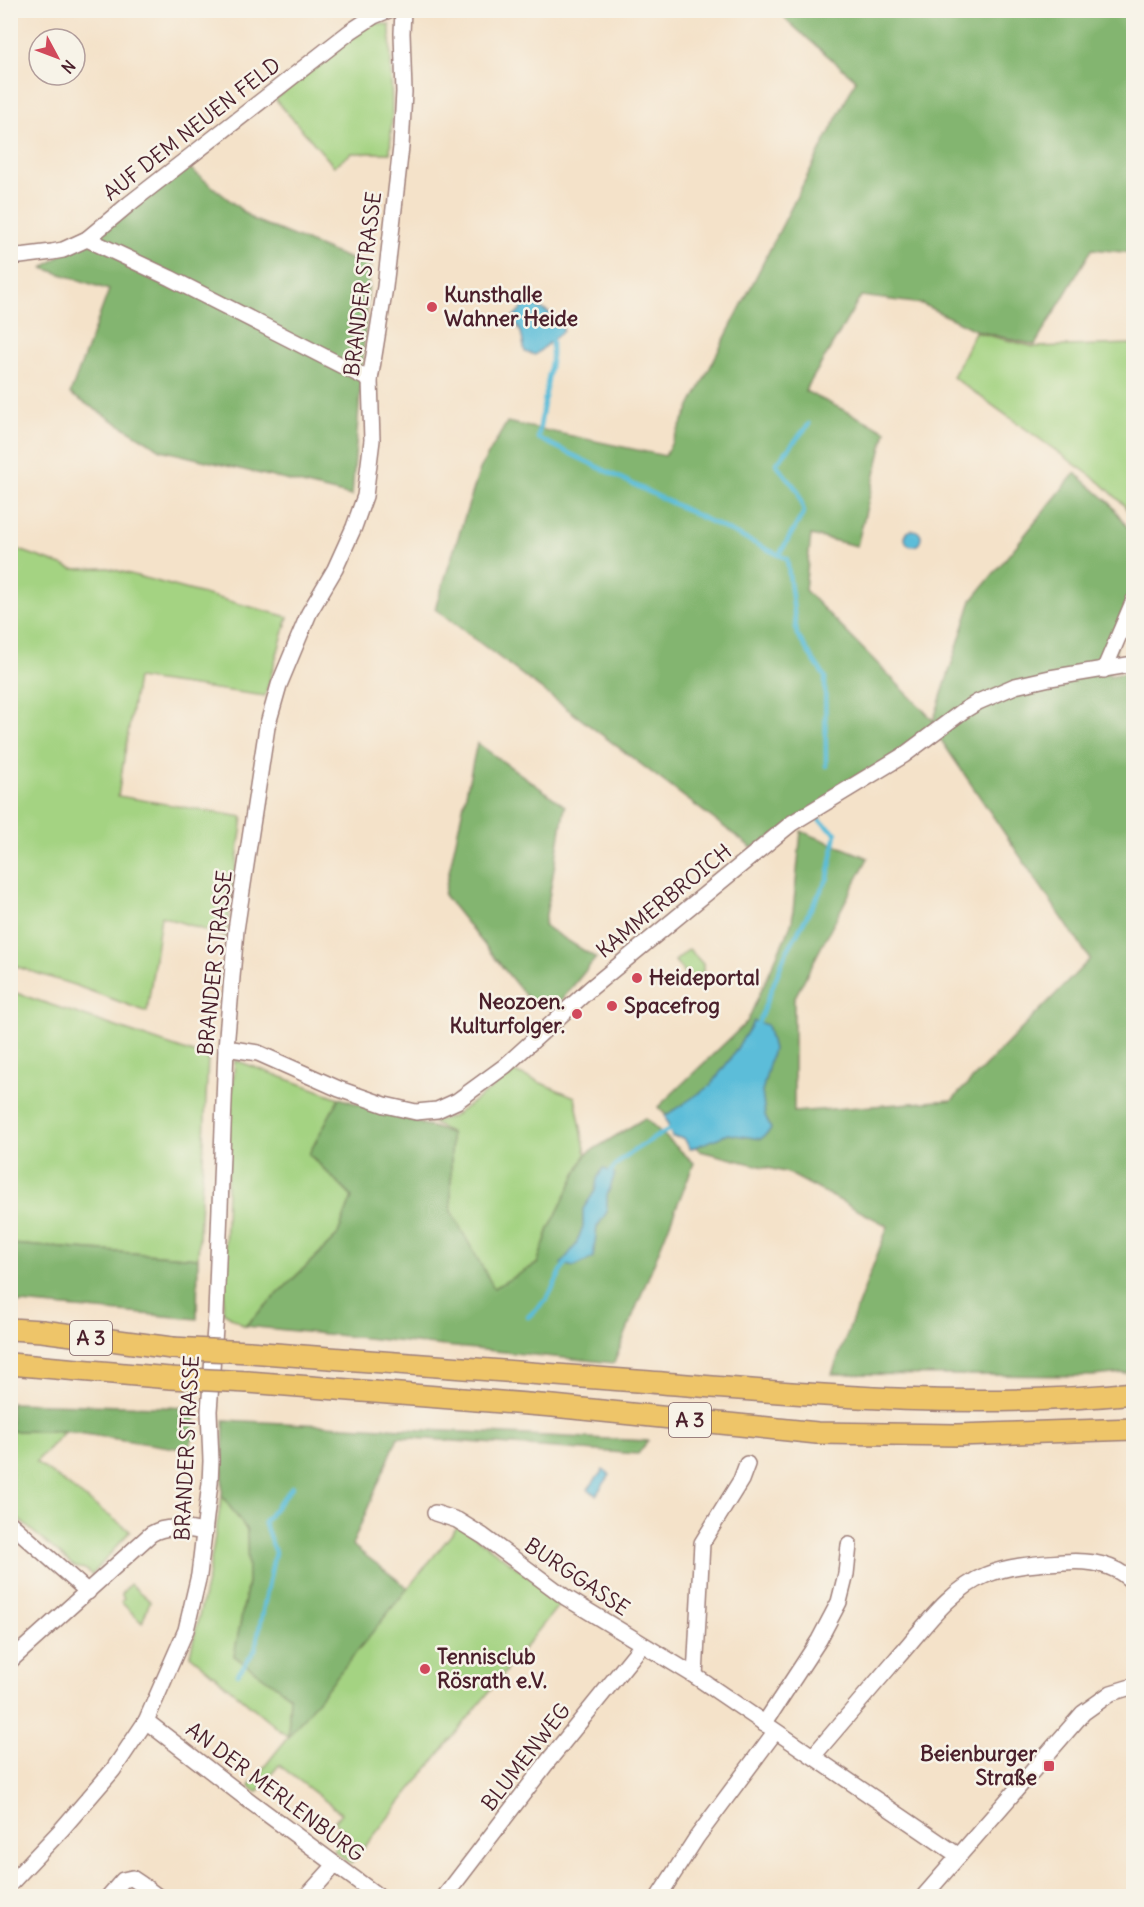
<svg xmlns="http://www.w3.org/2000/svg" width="1144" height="1907" font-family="Delius,sans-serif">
	<rect width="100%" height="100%" fill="#f7f3e8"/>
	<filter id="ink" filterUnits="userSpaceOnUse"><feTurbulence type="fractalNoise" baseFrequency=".0167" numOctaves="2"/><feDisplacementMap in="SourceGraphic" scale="12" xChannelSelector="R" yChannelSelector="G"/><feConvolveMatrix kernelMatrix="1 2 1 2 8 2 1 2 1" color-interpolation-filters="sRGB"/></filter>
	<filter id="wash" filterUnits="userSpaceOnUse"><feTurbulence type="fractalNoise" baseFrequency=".008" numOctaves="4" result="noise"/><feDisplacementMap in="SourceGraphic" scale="24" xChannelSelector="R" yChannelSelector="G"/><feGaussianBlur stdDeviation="1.35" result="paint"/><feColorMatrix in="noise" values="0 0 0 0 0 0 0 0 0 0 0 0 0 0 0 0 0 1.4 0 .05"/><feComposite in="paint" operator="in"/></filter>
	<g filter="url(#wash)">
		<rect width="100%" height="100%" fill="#f4e2c9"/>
		<g fill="#a4d382" stroke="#777956" stroke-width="1.5">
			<path d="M 370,22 L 390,25 L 392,115 L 390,153 L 352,153 L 334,166 L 275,99 Z"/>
			<path d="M 975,332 L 1034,347 L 1133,344 L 1133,519 L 1123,504 L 1101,483 L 953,377 Z"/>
			<path d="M 11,547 L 73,569 L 108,568 L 288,617 L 265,696 L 137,678 L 118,796 L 243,817 L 226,937 L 161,916 L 147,1012 L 74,985 L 11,965 Z"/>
			<path d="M 689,949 L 703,964 L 703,972 L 693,979 L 686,975 L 675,961 Z"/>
			<path d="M 10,991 L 208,1058 L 198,1258 L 11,1244 Z"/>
			<path d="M 235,1060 L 339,1098 L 309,1154 L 352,1197 L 337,1236 L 245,1326 L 223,1312 L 229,1128 Z"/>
			<path d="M 512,1071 L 575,1097 L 586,1154 L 549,1229 L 537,1264 L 493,1289 L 451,1211 L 451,1133 L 431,1122 L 452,1117 L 491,1089 Z"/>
			<path d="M 11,1431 L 65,1431 L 36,1462 L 130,1531 L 92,1575 L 85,1569 L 75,1567 L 11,1513 Z"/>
			<path d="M 222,1496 L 247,1530 L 248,1583 L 234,1656 L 290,1696 L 288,1736 L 459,1525 L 562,1601 L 351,1864 L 333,1850 L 347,1833 L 334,1822 L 341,1813 L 279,1765 L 257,1792 L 249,1786 L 288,1737 L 190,1655 L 208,1577 Z"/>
			<path d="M 130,1584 L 150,1601 L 142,1623 L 121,1602 L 124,1599 L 121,1594 Z"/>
		</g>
		<g fill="#83b570" stroke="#666a4e" stroke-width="1.5">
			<path d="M 789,11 L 1133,11 L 1133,253 L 1092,249 L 1035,345 L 977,331 L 922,304 L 861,296 L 805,391 L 886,431 L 857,546 L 811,535 L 805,590 L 932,719 L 935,725 L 934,719 L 972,600 L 1075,473 L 1110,503 L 1133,535 L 1133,593 L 1108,676 L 1133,672 L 1133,1372 L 1093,1376 L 832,1374 L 888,1226 L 788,1173 L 700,1151 L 658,1107 L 747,1022 L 792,922 L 801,831 L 868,858 L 794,999 L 794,1112 L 952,1100 L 1090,959 L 939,737 L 752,848 L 435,609 L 480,469 L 507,422 L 665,456 L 856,80 L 785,19 Z"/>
			<path d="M 187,166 L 254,220 L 370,267 L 352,496 L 161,450 L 70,394 L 109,290 L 43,268 Z"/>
			<path d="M 477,743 L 565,806 L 544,926 L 596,958 L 554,1009 L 529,1000 L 444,895 Z"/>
			<path d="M 339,1098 L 451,1133 L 451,1211 L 494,1288 L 537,1264 L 549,1229 L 586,1154 L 645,1118 L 694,1163 L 614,1363 L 245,1326 L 337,1236 L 352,1197 L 309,1154 Z"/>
			<path d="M 10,1244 L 198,1258 L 197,1319 L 11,1302 Z"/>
			<path d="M 11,1403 L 196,1408 L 194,1435 L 188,1450 L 65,1431 L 11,1431 Z"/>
			<path d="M 224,1420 L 648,1441 L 638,1454 L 398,1437 L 352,1545 L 408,1588 L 288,1737 L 290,1696 L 234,1656 L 248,1583 L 247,1530 L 222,1496 Z"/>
		</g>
		<g fill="#5bbdd9" stroke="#526e82" stroke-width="1.5">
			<path d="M 525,299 L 563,321 L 563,331 L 535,355 L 525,352 L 521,332 L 512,318 L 522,308 L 521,301 Z"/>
			<circle cx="913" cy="538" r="8"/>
			<path d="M 754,1021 L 767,1025 L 773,1049 L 762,1092 L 765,1115 L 771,1129 L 761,1139 L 728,1134 L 690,1149 L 684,1138 L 672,1137 L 665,1116 L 710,1086 L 731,1058 Z"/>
			<path d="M 603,1168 L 615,1174 L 607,1196 L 607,1212 L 597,1227 L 593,1258 L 574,1267 L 561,1264 L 576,1245 L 583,1226 L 583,1209 L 595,1191 L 597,1179 Z"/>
			<path d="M 603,1470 L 610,1475 L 596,1495 L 588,1489 Z"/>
		</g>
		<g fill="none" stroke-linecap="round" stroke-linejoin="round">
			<g stroke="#5bbdd9" stroke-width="4.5">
				<path d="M 552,341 L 552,356 L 538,438 L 787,559 L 797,635 L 825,677 L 826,766"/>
				<path d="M 779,555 L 804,512 L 798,491 L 776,464 L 809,424"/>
				<path d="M 757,1026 L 785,955 L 828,878 L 836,833 L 819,820"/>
				<path d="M 609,1176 C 615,1157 657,1137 675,1126"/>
				<path d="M 528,1317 L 547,1299 L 567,1260"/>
				<path d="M 238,1674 L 255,1650 L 275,1552 L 264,1522 L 292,1487"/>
			</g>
		</g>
	</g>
	<g filter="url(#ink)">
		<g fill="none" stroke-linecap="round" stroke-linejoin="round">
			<defs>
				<g id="minor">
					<path d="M 87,239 L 170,278 L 370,380"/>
					<path d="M 10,255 L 20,256 L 52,252 L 63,250 L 87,239 L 129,204 L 351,31 L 374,16 L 389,10"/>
					<path d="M 1104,670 L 1134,600"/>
					<path d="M 226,1048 L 258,1053 L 339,1089 L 385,1105 L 416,1112 L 437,1110 L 457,1101 L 505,1066 L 591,988 L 792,823 L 904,755 L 963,711 L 978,702 L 1015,686 L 1050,678 L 1134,664"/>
					<path d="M 435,1513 L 457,1520 L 483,1536 L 565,1597 L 695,1676 L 959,1856"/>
					<path d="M 10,1523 L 88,1592"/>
					<path d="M 10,1661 L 151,1534 C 168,1524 186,1529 205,1532"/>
					<path d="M 695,1676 L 702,1543 L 741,1480 L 747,1464"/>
					<path d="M 146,1721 L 251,1802 L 378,1896"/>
					<path d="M 764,1724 L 819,1640 L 839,1602 L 846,1574 L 849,1545"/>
					<path d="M 814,1755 C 841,1723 869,1691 897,1658 C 923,1629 949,1590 986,1575 C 1010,1565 1037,1564 1063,1562 C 1088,1560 1116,1563 1134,1584"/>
					<path d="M 10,1884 L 62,1829 L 113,1770 L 146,1721 L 186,1630 L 199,1575 L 210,1483 L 211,1461 L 209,1411 L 216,1314 L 226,1048 L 236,930 L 267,727 L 279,685 L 309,613 L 335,569 L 354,527 L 365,496 L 372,440 L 370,380 L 385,287 L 401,147 L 404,92 L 402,33 L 403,10"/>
					<path d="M 109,1896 L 123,1880 L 132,1878 L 141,1884 L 157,1896"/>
					<path d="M 307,1896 L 335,1865"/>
					<path d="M 445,1896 L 549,1760 L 642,1645"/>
					<path d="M 659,1896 L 697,1837 L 775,1732"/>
					<path d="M 924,1896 L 1083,1713 L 1111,1693 L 1134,1686"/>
				</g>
				<g id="highway">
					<path d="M 10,1329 L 42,1331 L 172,1348"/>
					<path d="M 249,1352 C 383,1362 517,1371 650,1382 C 810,1395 973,1410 1134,1393"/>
					<path d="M 10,1364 L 170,1378"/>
					<path d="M 248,1382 L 553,1406 L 817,1433 L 957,1435 L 1134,1429"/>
				</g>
			</defs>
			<use href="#minor" stroke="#9f807a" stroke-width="18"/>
			<use href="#highway" stroke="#9f807a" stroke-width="24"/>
			<use href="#minor" stroke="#fff" stroke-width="15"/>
			<use href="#highway" stroke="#eec569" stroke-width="21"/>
			<defs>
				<g id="highway-bridge">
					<path d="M 172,1348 L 249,1352"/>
					<path d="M 170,1378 L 248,1382"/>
				</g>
			</defs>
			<use href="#highway-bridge" stroke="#9f807a" stroke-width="24" stroke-linecap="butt"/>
			<use href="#highway-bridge" stroke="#eec569" stroke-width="21"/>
		</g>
	</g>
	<g fill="#d1495b" stroke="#f7f3e8" stroke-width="2">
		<circle cx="432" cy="307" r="6"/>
		<circle cx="637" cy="978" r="6"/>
		<circle cx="612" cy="1006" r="6"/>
		<circle cx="577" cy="1014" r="6"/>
		<circle cx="425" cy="1669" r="6"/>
		<rect x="1043" y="1760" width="12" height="12" rx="3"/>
	</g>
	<g text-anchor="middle" stroke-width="5" stroke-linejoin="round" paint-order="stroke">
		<g fill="#f7f3e8" stroke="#7e5f64" stroke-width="1.5">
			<rect x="70" y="1321" width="42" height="34" rx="4.5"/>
			<rect x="669" y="1403" width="42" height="34" rx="4.5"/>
		</g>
		<g font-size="20" font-weight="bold" fill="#4a1f2b">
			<text x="91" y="1345">A 3</text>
			<text x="690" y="1427">A 3</text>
		</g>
		<g font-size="21" fill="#4a1f2b" stroke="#f7f3e8">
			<text transform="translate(192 129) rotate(-38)" y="7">AUF DEM NEUEN FELD</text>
			<text transform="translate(363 284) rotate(-83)" y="7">BRANDER STRASSE</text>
			<text transform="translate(664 901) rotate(-39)" y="7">KAMMERBROICH</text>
			<text transform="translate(215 963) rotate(-84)" y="7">BRANDER STRASSE</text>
			<text transform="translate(187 1448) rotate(-87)" y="7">BRANDER STRASSE</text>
			<text transform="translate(577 1577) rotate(34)" y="7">BURGGASSE</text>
			<text transform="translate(526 1757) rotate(-52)" y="7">BLUMENWEG</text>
			<text transform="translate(275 1792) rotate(37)" y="7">AN DER MERLENBURG</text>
		</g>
		<g font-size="21" font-weight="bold" fill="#4a1f2b" stroke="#f7f3e8" text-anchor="start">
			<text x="444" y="302">Kunsthalle<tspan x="444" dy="24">Wahner Heide</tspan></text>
			<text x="649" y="985">Heideportal</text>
			<text x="565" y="1009" text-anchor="end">Neozoen.<tspan x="565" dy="24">Kulturfolger.</tspan></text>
			<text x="624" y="1013">Spacefrog</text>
			<text x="437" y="1664">Tennisclub<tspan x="437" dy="24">Rösrath e.V.</tspan></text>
			<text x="1037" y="1761" text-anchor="end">Beienburger<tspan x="1037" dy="24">Straße</tspan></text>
		</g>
	</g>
	<rect width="1144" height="1907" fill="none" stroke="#f7f3e8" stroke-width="36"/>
	<g transform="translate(57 57) rotate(131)"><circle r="28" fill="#f7f3e8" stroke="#b29e9c" stroke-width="1.5"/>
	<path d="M0-4.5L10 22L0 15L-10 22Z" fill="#d1495b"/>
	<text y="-9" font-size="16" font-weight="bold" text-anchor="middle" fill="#4a1f2b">N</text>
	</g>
</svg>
